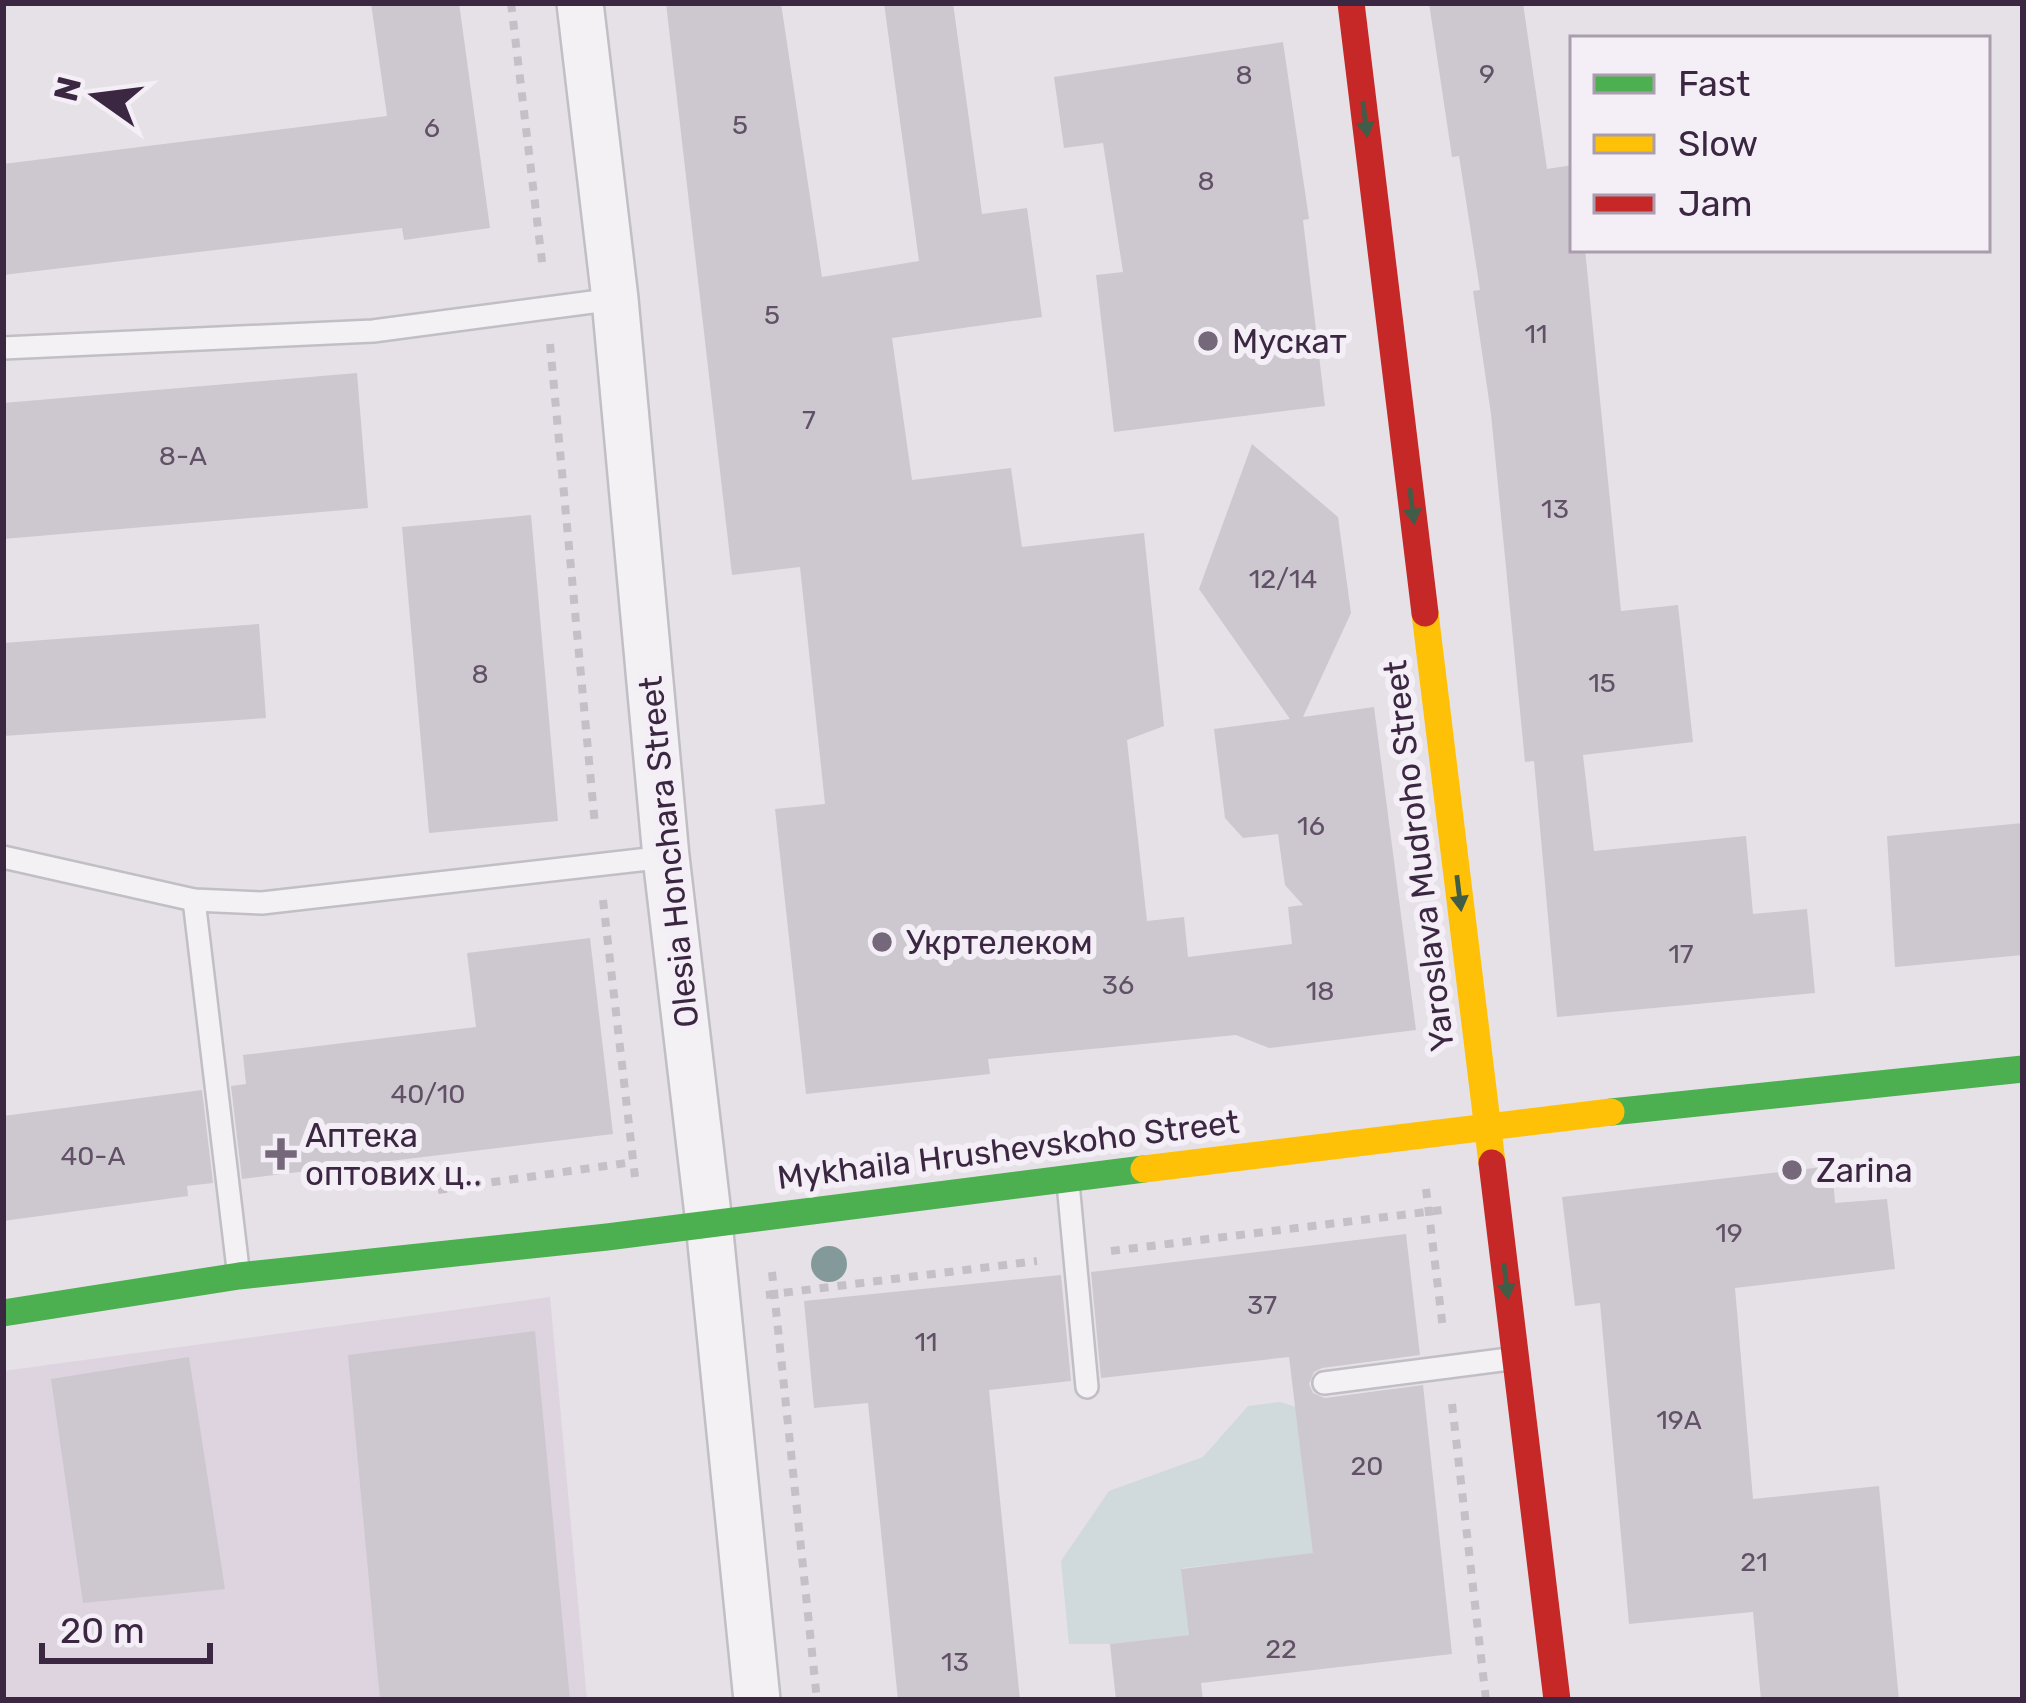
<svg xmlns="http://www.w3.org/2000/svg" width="2026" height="1703" font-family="Rubik,sans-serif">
	<rect width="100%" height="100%" fill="#e5e1e7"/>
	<path fill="#ddd4df" d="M 550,1297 L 587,1700 L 3,1700 L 3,1371 Z"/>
	<path fill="#d0d9db" d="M 1280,1402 L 1296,1407 L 1361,1524 L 1313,1554 L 1182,1568 L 1189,1635 L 1110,1644 L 1069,1644 L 1061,1561 L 1109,1491 L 1203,1457 L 1248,1406 Z"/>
	<g fill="#cdc8cf">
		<path d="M 371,3 L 459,3 L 490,228 L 404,240 L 402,228 L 3,275 L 3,164 L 387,116 Z"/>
		<path d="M 666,3 L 781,3 L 822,277 L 919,261 L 884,3 L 953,3 L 982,214 L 1027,208 L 1042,317 L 892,338 L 912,480 L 1011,468 L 1022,547 L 1144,533 L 1164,726 L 1127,740 L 1147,921 L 1184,917 L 1188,957 L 1292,944 L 1288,907 L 1303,905 L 1285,885 L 1278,834 L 1243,838 L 1225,818 L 1214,729 L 1290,719 L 1199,589 L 1252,444 L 1338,517 L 1351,613 L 1303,717 L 1374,707 L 1416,1030 L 1269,1048 L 1236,1035 L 988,1059 L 990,1074 L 806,1094 L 775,809 L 825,804 L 800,567 L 732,575 Z"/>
		<path d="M 1429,3 L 1523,3 L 1547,169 L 1573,165 L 1573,249 L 1585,249 L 1621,611 L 1678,605 L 1693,742 L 1583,755 L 1594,851 L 1746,836 L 1753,914 L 1807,909 L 1815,993 L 1557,1017 L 1534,761 L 1525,762 L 1491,414 L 1473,291 L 1480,290 L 1459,156 L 1452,157 Z"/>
		<path d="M 1283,42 L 1309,219 L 1303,220 L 1325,406 L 1114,432 L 1096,275 L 1123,272 L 1103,143 L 1064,148 L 1054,77 Z"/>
		<path d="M 357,373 L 368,508 L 3,539 L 3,403 Z"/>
		<path d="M 531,515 L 558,821 L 429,833 L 402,527 Z"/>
		<path d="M 259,624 L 266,718 L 3,736 L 3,643 Z"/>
		<path d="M 2023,823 L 2023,955 L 1895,967 L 1887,836 Z"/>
		<path d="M 590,938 L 613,1134 L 242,1179 L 231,1086 L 246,1084 L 243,1055 L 476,1027 L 467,953 Z"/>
		<path d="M 202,1090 L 213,1183 L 187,1186 L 188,1196 L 3,1221 L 3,1116 Z"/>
		<path d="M 1832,1166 L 1835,1203 L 1887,1199 L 1895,1269 L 1735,1288 L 1753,1499 L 1879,1486 L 1899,1700 L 1761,1700 L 1753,1612 L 1629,1624 L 1600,1303 L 1575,1306 L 1562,1197 Z"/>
		<path d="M 1406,1234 L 1420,1355 L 1322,1368 L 1314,1372 L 1309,1384 L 1313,1393 L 1325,1398 L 1423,1385 L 1452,1654 L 1201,1683 L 1203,1700 L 1116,1700 L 1110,1644 L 1189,1635 L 1181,1569 L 1313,1553 L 1289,1357 L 1101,1378 L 1091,1272 Z"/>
		<path d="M 1061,1275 L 1071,1381 L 989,1390 L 1020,1700 L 898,1700 L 868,1403 L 814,1408 L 804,1301 Z"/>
		<path d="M 535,1331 L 570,1700 L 380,1700 L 348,1355 Z"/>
		<path d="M 189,1357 L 225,1589 L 83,1603 L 51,1379 Z"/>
	</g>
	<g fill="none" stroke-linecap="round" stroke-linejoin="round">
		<defs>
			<g id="lane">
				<path d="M 3,348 L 373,331 L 615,299"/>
				<path d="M 3,857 L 194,900 L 262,903 L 666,857"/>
				<path d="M 194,900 L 238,1269"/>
				<path d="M 1068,1183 L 1087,1387"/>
				<path d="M 1324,1383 L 1509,1359"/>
			</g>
			<path id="street" d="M 580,3 L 615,299 L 666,857 L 709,1223 L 757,1700"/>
		</defs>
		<use href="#lane" stroke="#c2bec5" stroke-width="26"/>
		<use href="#street" stroke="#c2bec5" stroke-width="50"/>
		<g stroke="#c5c0c7" stroke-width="8" stroke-dasharray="9 9" stroke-linecap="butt">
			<path d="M 511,3 L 543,270"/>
			<path d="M 550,344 L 595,825"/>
			<path d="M 603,900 L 635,1177"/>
			<path d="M 1426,1189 L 1443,1329"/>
			<path d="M 438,1190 L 633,1162"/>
			<path d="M 1111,1251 L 1442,1210"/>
			<path d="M 772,1272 L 817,1700"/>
			<path d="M 766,1295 L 1037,1261"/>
			<path d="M 1452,1404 L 1486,1700"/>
		</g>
		<use href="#lane" stroke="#f3f1f3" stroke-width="21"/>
		<use href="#street" stroke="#f3f1f3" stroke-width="45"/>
		<g stroke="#4caf50" stroke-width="27">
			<path d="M 1611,1112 L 2023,1069"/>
			<path d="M 3,1313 L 239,1276 L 607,1237 L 1144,1169"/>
		</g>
		<g stroke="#ffc107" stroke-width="27">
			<path d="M 1425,613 L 1492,1163"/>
			<path d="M 1144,1169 L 1611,1112"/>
		</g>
		<g stroke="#c62828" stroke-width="27">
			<path d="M 1351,3 L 1425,613"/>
			<path d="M 1492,1163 L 1557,1700"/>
		</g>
	</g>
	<circle fill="#83999a" cx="829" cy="1264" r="18"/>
	<defs><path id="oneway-solid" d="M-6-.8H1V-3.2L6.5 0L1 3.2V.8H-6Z" transform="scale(3)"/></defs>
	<g fill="#425d47">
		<use href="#oneway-solid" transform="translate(1365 119) rotate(83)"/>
		<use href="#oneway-solid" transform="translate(1412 506) rotate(83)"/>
		<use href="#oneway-solid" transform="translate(1459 893) rotate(83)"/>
		<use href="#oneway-solid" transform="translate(1506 1281) rotate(83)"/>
	</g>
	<g fill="#76687b" stroke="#f4eef6" stroke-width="4.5">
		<circle cx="1208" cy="341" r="12"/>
		<circle cx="882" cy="942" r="12"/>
		<path d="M275 1136h12v12h12v12h-12v12h-12v-12h-12v-12h12z"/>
		<circle cx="1792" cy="1170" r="12"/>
	</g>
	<g text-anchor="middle" stroke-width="12" stroke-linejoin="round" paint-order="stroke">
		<g font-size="27" fill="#615166">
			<text x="1487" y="83">9</text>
			<text x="1244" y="84">8</text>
			<text x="740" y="134">5</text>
			<text x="432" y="137">6</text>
			<text x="1206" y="190">8</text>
			<text x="772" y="324">5</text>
			<text x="1536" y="343">11</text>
			<text x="809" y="429">7</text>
			<text x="183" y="465">8-А</text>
			<text x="1555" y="518">13</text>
			<text x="1283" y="588">12/14</text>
			<text x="480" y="683">8</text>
			<text x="1602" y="692">15</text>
			<text x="1311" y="835">16</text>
			<text x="1681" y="963">17</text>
			<text x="1118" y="994">36</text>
			<text x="1320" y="1000">18</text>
			<text x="428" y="1103">40/10</text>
			<text x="93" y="1165">40-А</text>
			<text x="1729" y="1242">19</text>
			<text x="1262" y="1314">37</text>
			<text x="926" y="1351">11</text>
			<text x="1679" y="1429">19А</text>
			<text x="1367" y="1475">20</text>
			<text x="1754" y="1571">21</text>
			<text x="1281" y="1658">22</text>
			<text x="955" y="1671">13</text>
		</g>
		<g font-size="33" fill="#3b2741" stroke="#f4eef6" text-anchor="start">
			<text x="1232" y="353">Мускат</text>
			<text x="906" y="954">Укртелеком</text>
			<text x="305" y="1147">Аптека<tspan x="305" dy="38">оптових ц‥</tspan></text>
			<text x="1816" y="1182">Zarina</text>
		</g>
		<g font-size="33" fill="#3b2741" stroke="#f4eef6">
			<text transform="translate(668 852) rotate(-96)" y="12">Olesia Honchara Street</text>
			<text transform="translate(1418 856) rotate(-97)" y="12">Yaroslava Mudroho Street</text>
			<text transform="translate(1008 1149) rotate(-7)" y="12">Mykhaila Hrushevskoho Street</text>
		</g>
	</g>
	<rect width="2026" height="1703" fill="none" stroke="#3b2741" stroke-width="12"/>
	<rect x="1570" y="36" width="420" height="216" fill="#f4eef6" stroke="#aa9eae" stroke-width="3"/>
	<rect x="1594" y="75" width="60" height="18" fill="#4caf50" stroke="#aa9eae" stroke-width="3"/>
	<text x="1678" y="96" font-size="36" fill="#3b2741">Fast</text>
	<rect x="1594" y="135" width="60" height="18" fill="#ffc107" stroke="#aa9eae" stroke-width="3"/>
	<text x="1678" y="156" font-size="36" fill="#3b2741">Slow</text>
	<rect x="1594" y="195" width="60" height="18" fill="#c62828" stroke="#aa9eae" stroke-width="3"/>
	<text x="1678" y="216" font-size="36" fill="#3b2741">Jam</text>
	<g transform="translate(96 96) rotate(284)" stroke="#f4eef6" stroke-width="9" paint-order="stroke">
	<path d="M0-9L21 45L0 30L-21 45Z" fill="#3b2741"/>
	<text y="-18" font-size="33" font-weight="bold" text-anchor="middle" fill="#3b2741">N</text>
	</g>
	<path d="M42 1643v18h168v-18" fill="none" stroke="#3b2741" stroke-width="6"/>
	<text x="60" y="1643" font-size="36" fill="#3b2741" stroke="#f4eef6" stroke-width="9" paint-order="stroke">20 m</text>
</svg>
